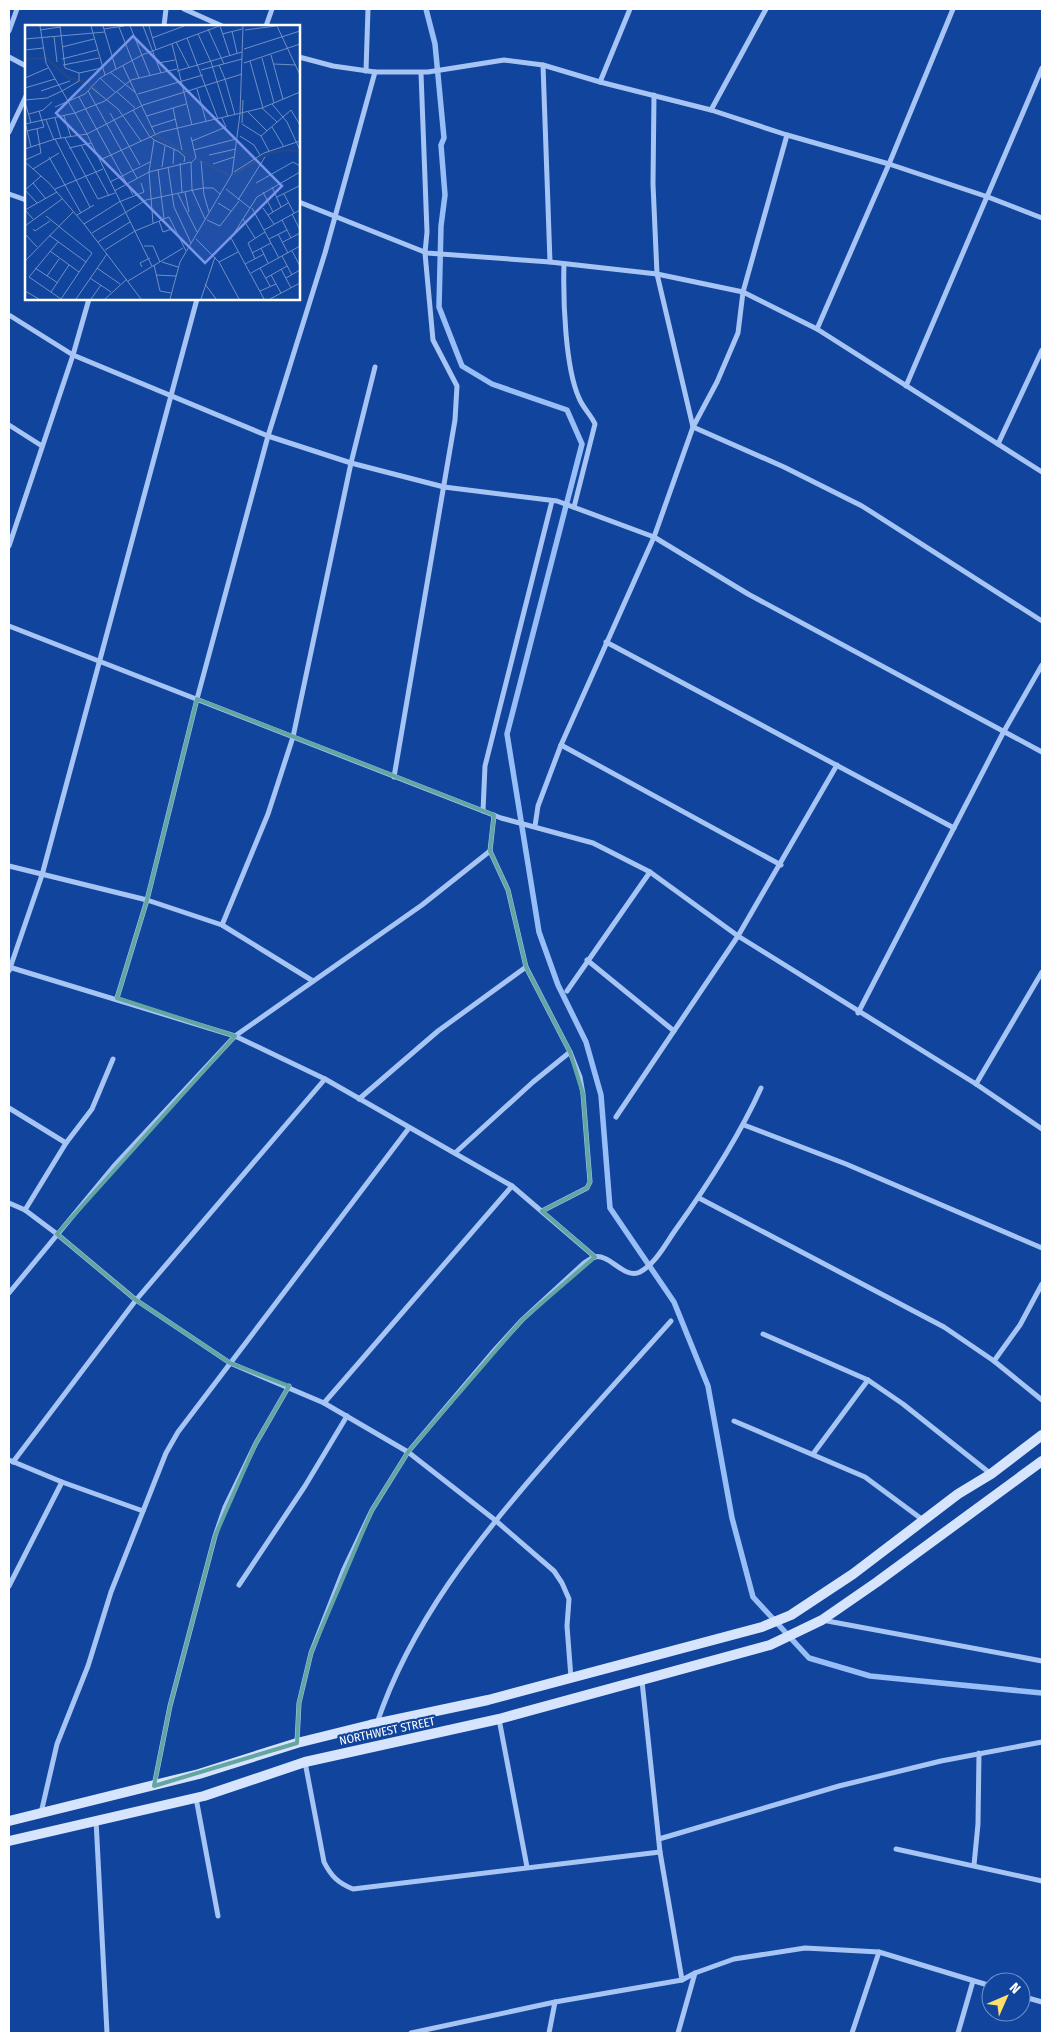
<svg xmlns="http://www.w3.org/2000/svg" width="1051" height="2042" font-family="'Fira Sans Condensed',sans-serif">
	<rect width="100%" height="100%" fill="#11449c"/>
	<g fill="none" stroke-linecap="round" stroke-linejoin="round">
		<path stroke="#98bef7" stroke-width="5.5" d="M 426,9 L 435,44 L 444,138 L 441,145 L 445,195 L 441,226 L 439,307 L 462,366 L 492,384 L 567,410 L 582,444 L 507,734 L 539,932 L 558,985 L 586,1042 L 601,1095 L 610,1208 L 674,1302 L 708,1386 L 732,1518 L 753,1597 L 809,1658 L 870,1676 L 1042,1693"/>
		<g stroke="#a6c4f4" stroke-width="5">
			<path d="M 184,9 L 222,26"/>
			<path d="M 164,26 L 166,9"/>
			<path d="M 266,26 L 272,9"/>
			<path d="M 9,31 L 17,9"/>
			<path d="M 9,57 L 26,66"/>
			<path d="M 299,57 L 333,66 L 375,72 L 428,72 L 504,60 L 543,65 L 600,82 L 711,110 L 787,135 L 889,164 L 988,197 L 1042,218"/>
			<path d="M 543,65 L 550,262"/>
			<path d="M 366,71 L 368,9"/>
			<path d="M 600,82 L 630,9"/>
			<path d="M 654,95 L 653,184 L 657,274 L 693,427"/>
			<path d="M 711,110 L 766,9"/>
			<path d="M 9,132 L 26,96"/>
			<path d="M 9,194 L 26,200"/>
			<path d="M 299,202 L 427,253 L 550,262 L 657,274 L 743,292 L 817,329 L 1042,472"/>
			<path d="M 564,264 C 563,298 565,367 579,398 C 583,408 591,415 595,424 L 574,507"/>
			<path d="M 9,315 L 73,355 L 268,436 L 351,463 L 444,487 L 557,501 L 654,537 L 748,594 L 1042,752"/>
			<path d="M 817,329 L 889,164 L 953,9"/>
			<path d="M 906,386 L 1042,68"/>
			<path d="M 9,425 L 42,446"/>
			<path d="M 693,427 L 784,467 L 862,506 L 1042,621"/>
			<path d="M 998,444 L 1042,350"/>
			<path d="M 9,546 L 73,355 L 89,299"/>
			<path d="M 9,626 L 501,818 L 593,843 L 650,872 L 738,936 L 976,1084 L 1042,1129"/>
			<path d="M 606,642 L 954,828"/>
			<path d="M 561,745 L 781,865"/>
			<path d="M 394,777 L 455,420 L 457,386 L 433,340 L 425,253 L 427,232 L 421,73"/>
			<path d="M 483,811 L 485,766 L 552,501"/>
			<path d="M 535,826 L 538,806 L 561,745 L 654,537 L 693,427 L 717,382 L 738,333 L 743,292 L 787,135"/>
			<path d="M 490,851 L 508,890 L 526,967 L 570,1052 L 580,1077 L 583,1094 L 590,1182 L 587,1188 L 542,1211"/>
			<path d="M 9,866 L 147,900 L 222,925 L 313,981"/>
			<path d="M 222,925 L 268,814 L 293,737 L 351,463 L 375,367"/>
			<path d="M 587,960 L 674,1031"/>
			<path d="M 9,967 L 235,1036 L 325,1079 L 512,1186 L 595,1257"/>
			<path d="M 9,971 L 42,875 L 197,299"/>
			<path d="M 567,991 L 650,872"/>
			<path d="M 117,998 L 147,900 L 197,699 L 268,436 L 325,253 L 375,72"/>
			<path d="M 858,1013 L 1003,733 L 1042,665"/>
			<path d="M 976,1084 L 1042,972"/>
			<path d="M 359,1099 L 438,1031 L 526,967"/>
			<path d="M 9,1108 L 66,1143 L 92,1109 L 113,1059"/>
			<path d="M 616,1117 L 738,936 L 837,765"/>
			<path d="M 744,1125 L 846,1164 L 1042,1248"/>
			<path d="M 455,1153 L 533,1082 L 570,1052"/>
			<path d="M 699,1198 L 944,1327 L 994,1361 L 1042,1400"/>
			<path d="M 9,1203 L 25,1210 L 57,1234 L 136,1300 L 230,1363 L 324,1403 L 408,1452 L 495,1520 L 554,1571 L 562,1583 L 569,1599 L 567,1626 L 571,1678"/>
			<path d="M 25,1210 L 66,1143"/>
			<path d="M 9,1293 L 114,1166 L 235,1036 L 422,905 L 490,851 L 494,815"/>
			<path d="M 763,1334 L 868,1380 L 903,1404 L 991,1474"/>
			<path d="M 994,1361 L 1020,1325 L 1042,1284"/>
			<path d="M 324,1403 L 512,1186"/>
			<path d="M 734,1421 L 865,1477 L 923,1520"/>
			<path d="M 813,1454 L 868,1380"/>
			<path d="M 9,1460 L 62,1482 L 9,1586"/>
			<path d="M 13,1462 L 136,1300 L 325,1079"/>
			<path d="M 62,1482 L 143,1511"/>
			<path d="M 239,1585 L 305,1486 L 347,1416"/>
			<path d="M 822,1620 L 1042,1661"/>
			<path d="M 642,1681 L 660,1852 L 682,1980"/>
			<path d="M 499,1719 L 527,1867"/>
			<path d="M 377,1723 C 411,1622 478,1539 547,1460 C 588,1413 630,1367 671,1321"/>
			<path d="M 297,1742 L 299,1703 L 311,1653 L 344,1569 L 372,1510 L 408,1452 L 492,1353 L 522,1320 L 584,1263 C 587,1261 591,1258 594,1257 C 610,1253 624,1280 640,1272 C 655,1264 665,1245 674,1232 C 707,1186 738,1139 761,1088"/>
			<path d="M 305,1762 L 324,1862 C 331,1876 338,1883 353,1889 L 660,1852"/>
			<path d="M 154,1786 L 170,1706 L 215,1536 L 225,1507 L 256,1443 L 289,1386"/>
			<path d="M 196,1798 L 218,1916"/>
			<path d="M 41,1813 L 57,1744 L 88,1666 L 111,1592 L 166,1453 L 178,1432 L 409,1128"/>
			<path d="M 96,1820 L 107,2033"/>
			<path d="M 659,1839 L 839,1786 L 941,1761 L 1042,1742"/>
			<path d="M 896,1849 L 1042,1881"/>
			<path d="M 974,1865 L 978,1824 L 979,1753"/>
			<path d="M 1021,1996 L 1042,2002"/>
			<path d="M 411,2033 L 555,2002 L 682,1980 L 695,1973 L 734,1959 L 805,1948 L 879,1952 L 991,1986"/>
			<path d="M 549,2033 L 555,2002"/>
			<path d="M 678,2033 L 695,1973"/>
			<path d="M 852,2033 L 879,1952"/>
			<path d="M 958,2033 L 973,1981"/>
		</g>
		<g stroke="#d6e4fd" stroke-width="10">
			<path d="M 9,1821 L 199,1774 L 297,1743 L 370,1725 L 488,1700 L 762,1627 L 791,1615 L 853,1574 L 958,1494 L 991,1474 L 1042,1435"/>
			<path d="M 9,1841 L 204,1796 L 305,1762 L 499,1719 L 770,1645 L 822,1620 L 877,1582 L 1042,1461"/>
		</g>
	</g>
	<path fill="none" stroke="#63a6a1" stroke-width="4" stroke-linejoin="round" d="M 197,699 L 494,815 L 490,851 L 508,890 L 526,967 L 570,1052 L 583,1094 L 590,1182 L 587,1188 L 542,1211 L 595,1257 L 522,1320 L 408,1452 L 372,1510 L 311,1653 L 299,1703 L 297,1743 L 154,1786 L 170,1706 L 215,1536 L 256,1443 L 289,1386 L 230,1363 L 136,1300 L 57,1234 L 235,1036 L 117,998 L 147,900 Z"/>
	<g text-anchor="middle" stroke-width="4.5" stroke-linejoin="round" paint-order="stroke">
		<g font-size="12" fill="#fff" stroke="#11449c">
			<text transform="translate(387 1731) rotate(-12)" y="4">NORTHWEST STREET</text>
		</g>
	</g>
	<g transform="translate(25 25)">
		<rect width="275" height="275" fill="#11449c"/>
		<path fill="none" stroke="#23488a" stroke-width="2.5" d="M 0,34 L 21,33 L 44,53 L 63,58 L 74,67M 123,106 L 169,133M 172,134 L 204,150M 208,150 L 245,128 L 260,125 L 275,127"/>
		<path fill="none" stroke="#708fc4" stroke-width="1" d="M 15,1 L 21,38 L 62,109 L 127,241M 35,1 L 40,43 L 54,48 L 77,43M 66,1 L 80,50M 78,1 L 91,44M 105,1 L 125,50M 118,1 L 136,48M 124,1 L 131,25M 195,1 L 205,31M 252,1 L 275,50M 94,2 L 114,53M 79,4 L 99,1M 183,4 L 199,39M 15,5 L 35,2M 220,5 L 251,1M 207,6 L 212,28M 173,9 L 186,37 L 203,92M 197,9 L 217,4M 29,11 L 32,37M 127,13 L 159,1M 162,13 L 193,94M 0,14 L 80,7M 151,17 L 164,42M 147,19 L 167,100M 37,22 L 69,14M 219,24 L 275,6M 0,25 L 18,23M 246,30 L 258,74M 237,33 L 249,78M 37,34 L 72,25M 225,36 L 238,83M 133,38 L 150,35M 219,38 L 275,19M 249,39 L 271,40M 38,40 L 74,33M 194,40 L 200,54M 98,41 L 130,109M 176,45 L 217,34M 152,46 L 217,27M 85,47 L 111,68M 0,53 L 23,43M 75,53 L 90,67M 200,54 L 210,90M 0,63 L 30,54M 67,63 L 93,84 L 116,116M 172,64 L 181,96M 16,66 L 45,56M 63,66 L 112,153M 91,66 L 110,83M 113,69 L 178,50M 54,72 L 108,170M 0,75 L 22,73 L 37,66 L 54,56 L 54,48M 0,77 L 6,98M 247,79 L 262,97 L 275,125M 30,82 L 60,69 L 75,53 L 117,30 L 194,1M 148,83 L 157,125M 237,83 L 252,97M 108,85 L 125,112M 223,87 L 242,106M 85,88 L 115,140M 4,89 L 18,85 L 27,77M 39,91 L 46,112M 122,91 L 161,79M 30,93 L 36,113M 21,95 L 29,115M 0,97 L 6,122M 217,98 L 218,75M 0,99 L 50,88 L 80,76 L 106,55 L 152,44M 217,99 L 236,111 L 244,126M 126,102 L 151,94M 247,102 L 259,122M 2,106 L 19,102 L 14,86M 215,111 L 229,120 L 235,130M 236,111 L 266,85 L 275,100M 126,112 L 129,115 L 124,147 L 128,198M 166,112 L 171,133 L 166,138 L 167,165 L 180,194M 40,113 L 73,174 L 90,168M 30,114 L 65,182M 129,115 L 153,126 L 160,132 L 159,137M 167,116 L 201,102 L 197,93M 56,120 L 84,171M 44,123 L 66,118M 0,124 L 30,114 L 62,109 L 118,80 L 217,49M 169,125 L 211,114M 184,130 L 211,124M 24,132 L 56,188M 0,135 L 16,128 L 12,104M 75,135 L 136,107 L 237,83 L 275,67M 176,136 L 179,170 L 184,187M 0,137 L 24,158 L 59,199 L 116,274M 155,138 L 157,167M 148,139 L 149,124M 188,139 L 209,132M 137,142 L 140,121M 143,142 L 149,182 L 166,218M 8,144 L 34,128M 133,144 L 139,194M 209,147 L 239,128 L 275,116M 85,157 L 125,137M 8,158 L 21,174M 231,158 L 268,137 L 275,141M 247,162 L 256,182M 30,164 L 78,144M 201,164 L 225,183M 89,166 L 124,147 L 166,137M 160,167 L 164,187M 238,167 L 248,187M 153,169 L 172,207M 259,169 L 269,188M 252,172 L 274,161M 213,175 L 240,132M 12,178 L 0,165 L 16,151M 193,178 L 206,186M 227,183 L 254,233M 238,183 L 249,199M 267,189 L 275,205M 52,190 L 69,180M 243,190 L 263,178M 21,191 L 67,228 L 36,274 L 4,252 L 33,217M 8,194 L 0,185 L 32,167M 218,194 L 230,213M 182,195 L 195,201 L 214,176M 257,195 L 266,213M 134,196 L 138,207 L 147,204M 59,199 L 94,177 L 119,167 L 116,158M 0,201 L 37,174M 8,204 L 10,206 L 25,196M 239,205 L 275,185M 67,208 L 121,175 L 178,163 L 188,163 L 195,169M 0,209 L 12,222M 253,209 L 263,228M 24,210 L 61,237M 171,214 L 194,237 L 214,274M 244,214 L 262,205M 73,217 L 105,197M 258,217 L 275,208M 119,221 L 128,221 L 135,237M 236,223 L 243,238M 80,225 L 110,206 L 144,192 L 161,226M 25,226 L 54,247M 267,226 L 275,241M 227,228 L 246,218M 257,231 L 267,250M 230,234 L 223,218 L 240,207M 0,236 L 48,187M 137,237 L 153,242M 194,237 L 213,227M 220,239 L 239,229M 129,240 L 135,266 L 146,268M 117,242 L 115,238 L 125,233M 10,243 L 33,258M 72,243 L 95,259M 235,243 L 245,261M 256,244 L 266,263M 226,248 L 275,221M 131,250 L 151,251M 246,250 L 256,268M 22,251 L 34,234M 65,253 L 86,267M 241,253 L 262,241M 261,253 L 275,245M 103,256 L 158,223M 180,259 L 191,274M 0,266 L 14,274M 235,266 L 251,259M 26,267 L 44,240M 51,274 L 82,229M 66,274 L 76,260M 80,274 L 102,254M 145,274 L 155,237 L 207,149 L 215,89 L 218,1M 176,274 L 190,232M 239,274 L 206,213 L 232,172 L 275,147M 245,274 L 275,258"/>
		<path fill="#7795e8" fill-opacity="0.15" stroke="#7795e8" stroke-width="2.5" d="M 108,11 L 257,161 L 180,238 L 31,88 Z"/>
		<rect width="275" height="275" fill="none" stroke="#fff" stroke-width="2.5"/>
	</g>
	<rect width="1051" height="2042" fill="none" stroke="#ffffff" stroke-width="20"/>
	<g transform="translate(1006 1997) rotate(45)"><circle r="24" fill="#11449c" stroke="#708fc4"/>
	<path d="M0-4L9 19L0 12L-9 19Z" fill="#ffde6a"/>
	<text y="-8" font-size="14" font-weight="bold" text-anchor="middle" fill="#ffffff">N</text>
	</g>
</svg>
